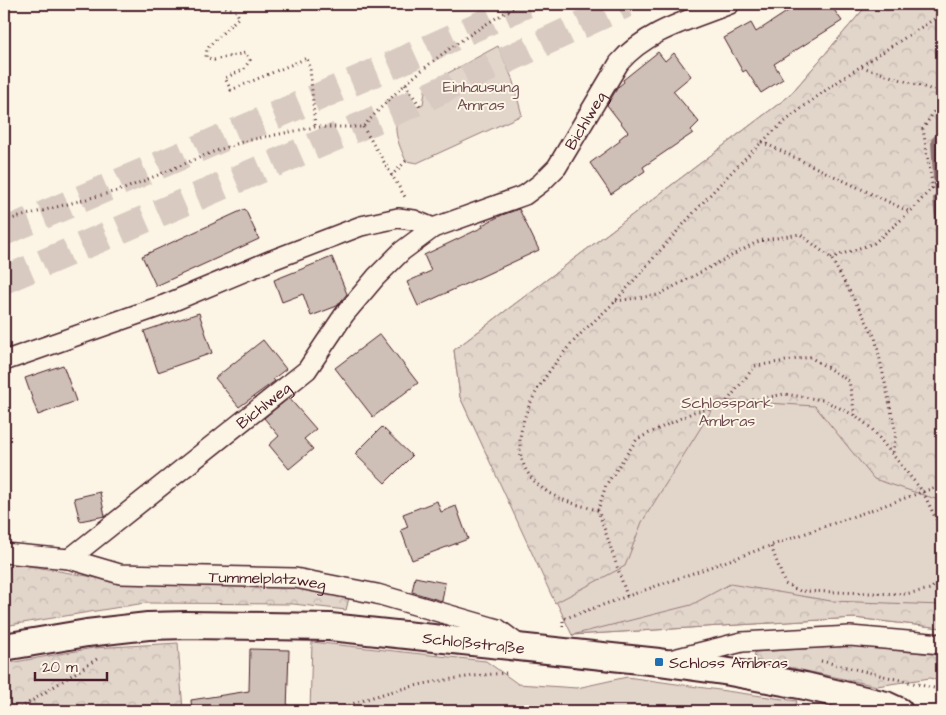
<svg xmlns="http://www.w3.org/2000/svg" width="946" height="715" font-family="'Architects Daughter',sans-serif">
	<defs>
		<pattern id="forest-crowns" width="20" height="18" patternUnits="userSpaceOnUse" patternTransform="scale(1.25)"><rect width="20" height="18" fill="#e2d5ca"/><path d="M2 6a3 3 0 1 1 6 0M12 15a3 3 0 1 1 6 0" fill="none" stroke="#c3b6ae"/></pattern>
	</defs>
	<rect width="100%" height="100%" fill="#fcf5e5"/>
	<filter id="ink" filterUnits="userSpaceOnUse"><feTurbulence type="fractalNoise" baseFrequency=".02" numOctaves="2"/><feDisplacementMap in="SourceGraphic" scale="10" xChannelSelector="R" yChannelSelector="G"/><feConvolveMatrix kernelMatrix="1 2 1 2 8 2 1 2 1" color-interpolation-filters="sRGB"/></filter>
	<g filter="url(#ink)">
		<g fill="#e2d5ca" stroke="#967a7a">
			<path d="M 868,4 L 942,4 L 942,307 L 937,313 L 942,321 L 942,628 L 854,618 L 572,635 L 460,397 L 454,350 L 789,96 Z"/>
			<path d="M 498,46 L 512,78 L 522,115 L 417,163 L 406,161 C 401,149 389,126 401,114 C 407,108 415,108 423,104 L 426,85 Z"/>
			<path d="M 312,642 L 486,661 L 518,684 L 577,688 L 627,677 L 797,701 L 794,711 L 310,711 Z"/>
		</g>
		<g fill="url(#forest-crowns)" stroke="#967a7a">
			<path d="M 868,4 L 942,4 L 942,307 L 937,313 L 942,321 L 942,501 L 874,479 L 815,406 L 718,400 L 642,522 L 625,566 L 555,603 L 460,397 L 454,350 L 789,96 Z"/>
			<path d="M 13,563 L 116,581 L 289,586 L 349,598 L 346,610 L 293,604 L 145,603 L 4,626 L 4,564 Z"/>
			<path d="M 730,584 L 831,601 L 942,605 L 942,628 L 854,618 L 572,635 L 691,605 Z"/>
			<path d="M 178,643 L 183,711 L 4,711 L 4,664 L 93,648 Z"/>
			<path d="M 852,646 L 942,655 L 942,682 L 930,678 L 877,686 L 754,660 L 755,652 Z"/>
		</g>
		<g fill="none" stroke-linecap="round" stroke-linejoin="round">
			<g stroke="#917474" stroke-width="8">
				<path d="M 937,178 L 935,141 L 942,134"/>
				<path d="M 937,199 L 942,254"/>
			</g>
		</g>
		<g fill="#cfc0b7" stroke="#4a1f2b">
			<path d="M 799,4 L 830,4 L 842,21 L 774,64 L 783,79 L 761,93 L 746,70 L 743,72 L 724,38 L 751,23 L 756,32 Z"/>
			<path d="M 658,52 L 665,61 L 674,53 L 691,76 L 673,91 L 699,122 L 691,130 L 693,133 L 643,167 L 645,171 L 611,194 L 590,163 L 620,141 L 619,139 L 628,132 L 607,105 L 618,87 L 624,82 L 623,80 Z"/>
			<path d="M 245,209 L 259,239 L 156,286 L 142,256 Z"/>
			<path d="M 519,209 L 539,250 L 418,306 L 407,282 L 431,271 L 424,255 L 483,227 L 482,225 L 502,215 Z"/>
			<path d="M 332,257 L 347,294 L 337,306 L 311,316 L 303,294 L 282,302 L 274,280 Z"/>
			<path d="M 199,313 L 212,353 L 158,372 L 144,331 Z"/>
			<path d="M 380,334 L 418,383 L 373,417 L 335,368 Z"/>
			<path d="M 263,340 L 286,369 L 273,379 L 275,381 L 239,407 L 215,378 Z"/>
			<path d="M 63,365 L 76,401 L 38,415 L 25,378 Z"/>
			<path d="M 289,398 L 316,429 L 304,439 L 313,449 L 289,469 L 269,445 L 279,436 L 264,418 Z"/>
			<path d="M 382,427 L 412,456 L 385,483 L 355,454 Z"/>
			<path d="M 100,492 L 105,516 L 80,521 L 74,498 Z"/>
			<path d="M 437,501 L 441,512 L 456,506 L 468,539 L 412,560 L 401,530 L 408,527 L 403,514 Z"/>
			<path d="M 415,577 L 445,583 L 442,601 L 412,592 Z"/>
			<path d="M 250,649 L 289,650 L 287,711 L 192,711 L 191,700 L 249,691 Z"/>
		</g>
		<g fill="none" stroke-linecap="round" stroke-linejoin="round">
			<g stroke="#d8cac0" stroke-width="28" stroke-dasharray="28 14" stroke-linecap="butt">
				<path d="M 4,232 L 397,63 L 526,4"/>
				<path d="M 4,280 L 412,104 L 626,4"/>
			</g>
			<defs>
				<g id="minor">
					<path d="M 4,361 L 164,305 L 272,260 L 361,226 L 398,218 L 414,220 L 433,228"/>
					<path id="s1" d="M 4,553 L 69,559 L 120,574 L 295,578 L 377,594 L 498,629 L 522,647"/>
					<path id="s2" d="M 69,559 L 307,370 L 344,315 L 376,277 L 402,251 L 433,228 L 525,195 L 541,183 L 557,167 L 619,63 C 647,30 690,20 730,4"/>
					<path d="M 670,660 L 742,642 L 850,636 L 942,644"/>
				</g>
				<g id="secondary">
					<path id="s3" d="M 4,647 L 87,633 L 148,626 L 187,625 L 330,627 L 659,662 L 730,672 L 805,686 L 886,705 L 899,711"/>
				</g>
			</defs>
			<use href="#minor" stroke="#4a1f2b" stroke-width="22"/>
			<use href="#secondary" stroke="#4a1f2b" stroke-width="30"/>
			<g stroke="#4a1f2b" stroke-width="3" stroke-dasharray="1 4" stroke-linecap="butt">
				<path d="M 216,4 L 236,11 L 239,17 L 207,48 L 206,57 L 214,60 L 245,53 L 250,60 L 244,69 L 225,78 L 231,90 L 307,58 L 310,68 L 315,127"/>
				<path d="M 862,67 L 942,93"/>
				<path d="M 405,84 L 420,106"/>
				<path d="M 942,99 L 923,129 L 933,189 L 942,191"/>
				<path d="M 363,127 L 405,197"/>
				<path d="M 762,142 L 910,212"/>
				<path d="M 391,176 L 406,161"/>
				<path d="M 4,221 L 124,189 L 213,152 L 245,141 L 315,127 L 363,127 C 409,75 460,38 520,4"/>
				<path d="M 831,258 L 874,243 L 910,212 L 942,177"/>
				<path d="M 616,301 L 658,295 L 759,241 L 800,234 L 831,258 L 875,337 L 896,433 L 893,453"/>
				<path d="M 724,405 L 755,366 L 810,357 L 849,381 L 855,415"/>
				<path d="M 598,510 C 582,506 565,502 551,494 C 485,456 539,379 574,341 C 588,325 606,312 620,296 C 666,245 711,190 761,143 C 812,94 882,53 942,14"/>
				<path d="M 627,596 L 598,510 L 606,485 L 637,439 L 694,412 L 784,394 L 823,400 L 856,416 L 871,428 L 923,492 L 937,521 L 939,543 L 940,572 L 938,581 L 931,589 L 905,594 L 800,591 L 785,584 L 771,546"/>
				<path d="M 563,627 L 563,619 L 942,485"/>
				<path d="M 821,661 L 942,690"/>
				<path d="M 16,711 L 100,657"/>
				<path d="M 335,711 C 388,688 450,677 507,673"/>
			</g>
			<use href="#minor" stroke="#fcf5e5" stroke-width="19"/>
			<use href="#secondary" stroke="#fcf5e5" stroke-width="26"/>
		</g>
	</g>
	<rect fill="#1f6fb2" stroke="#fcf5e5" stroke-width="2" x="654" y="657" width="10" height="10" rx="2.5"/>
	<g text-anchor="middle" stroke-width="4" stroke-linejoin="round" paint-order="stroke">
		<g font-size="16" fill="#704c53" stroke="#fcf5e5">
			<text x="481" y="92">Einhausung<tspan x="481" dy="18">Amras</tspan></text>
			<text x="727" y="408">Schlosspark<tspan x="727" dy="18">Ambras</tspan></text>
		</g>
		<g font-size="16" fill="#4a1f2b" stroke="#fcf5e5">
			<text dy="6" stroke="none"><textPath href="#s2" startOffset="690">Bichlweg</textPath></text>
			<text dy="6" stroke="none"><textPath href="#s2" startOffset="248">Bichlweg</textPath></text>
			<text dy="6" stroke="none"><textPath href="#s1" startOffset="266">Tummelplatzweg</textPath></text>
			<text dy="6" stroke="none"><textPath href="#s3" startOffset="472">Schloßstraße</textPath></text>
		</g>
		<g font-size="16" fill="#4a1f2b" stroke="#fcf5e5" text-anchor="start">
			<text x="669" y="668">Schloss Ambras</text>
		</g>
	</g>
	<rect width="946" height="715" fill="none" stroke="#fcf5e5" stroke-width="20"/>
	<rect x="10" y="10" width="926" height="695" fill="none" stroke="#4a1f2b" stroke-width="2" filter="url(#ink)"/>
	<path d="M35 672v8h72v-8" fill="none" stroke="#4a1f2b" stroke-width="2.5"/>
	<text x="42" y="672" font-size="15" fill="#4a1f2b" stroke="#fcf5e5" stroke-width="4" paint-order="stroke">20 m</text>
</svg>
